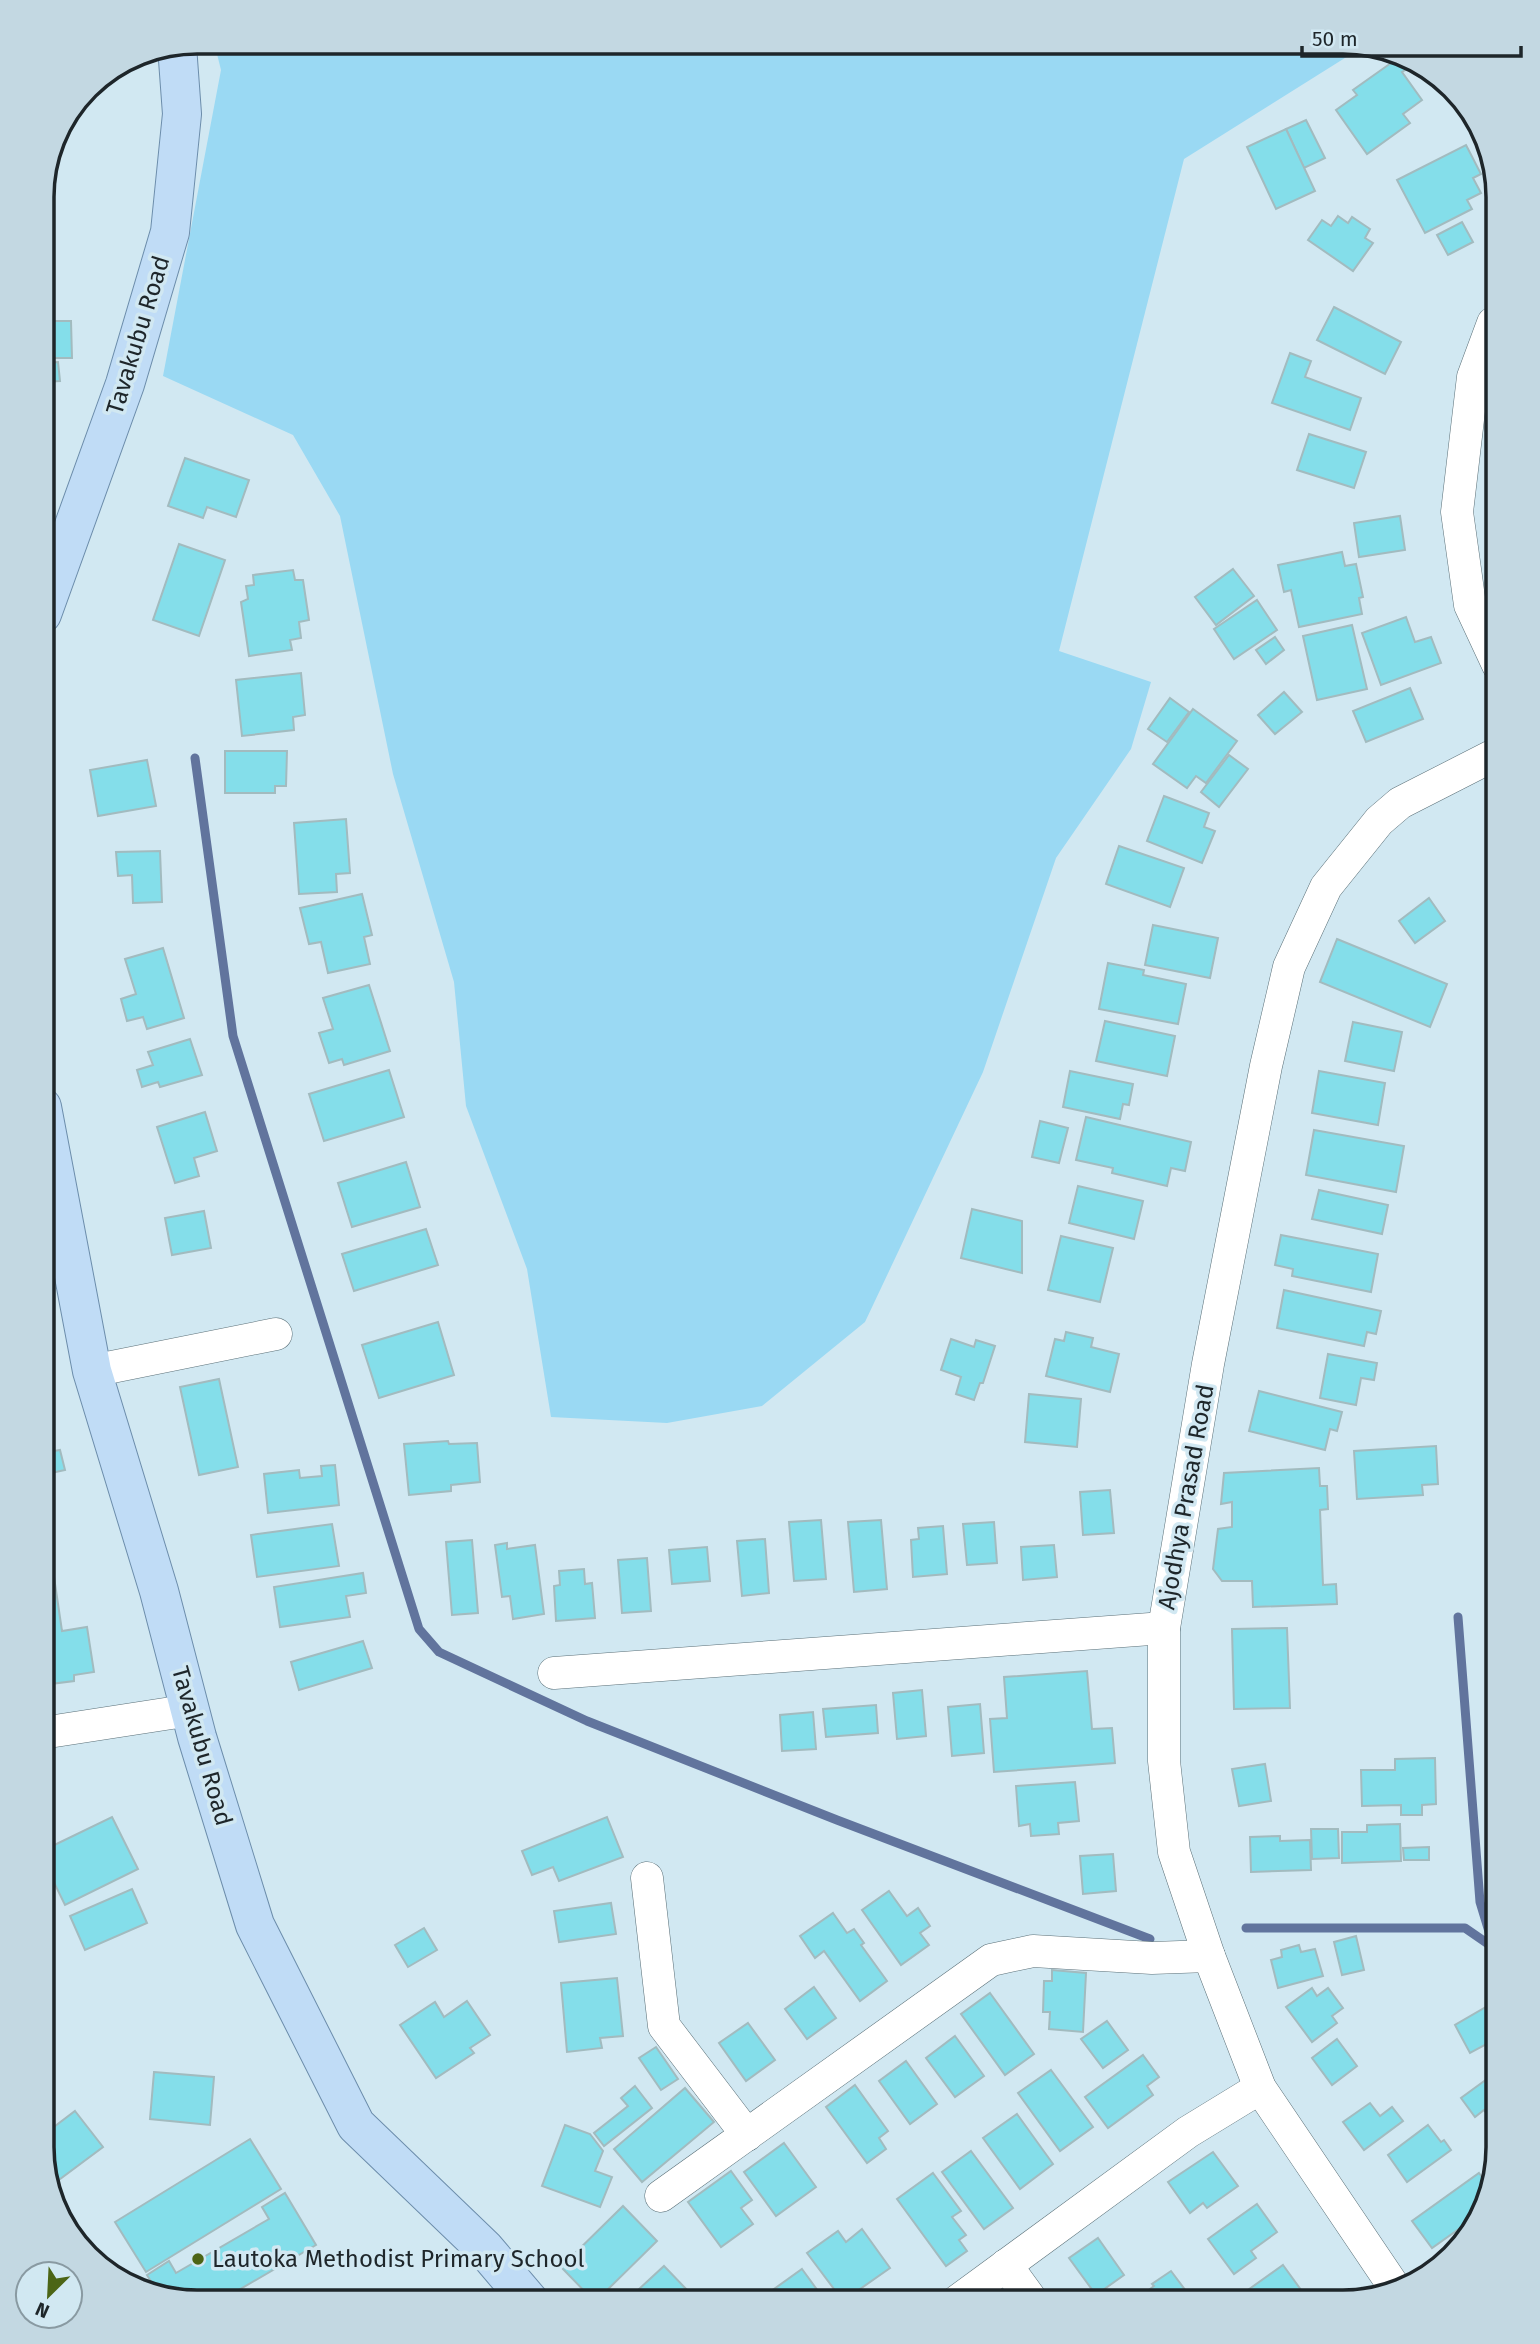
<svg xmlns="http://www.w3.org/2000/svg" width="1540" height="2344" font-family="'Fira Sans',sans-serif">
	<rect width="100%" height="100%" fill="#d1e8f2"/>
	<path fill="#9ad9f3" d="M 214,42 L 1352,42 L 1364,46 L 1184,159 L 1059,651 L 1151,682 L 1131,749 L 1056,858 L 983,1072 L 865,1322 L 762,1406 L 667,1423 L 551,1417 L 527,1269 L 466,1106 L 454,982 L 393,774 L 340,516 L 293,435 L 163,376 L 221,70 Z"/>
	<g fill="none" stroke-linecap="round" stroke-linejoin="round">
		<g stroke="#61749d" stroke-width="9">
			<path d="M 195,758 L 233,1036 L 419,1629 L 439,1652 L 587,1721 L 837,1820 L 1150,1939"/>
			<path d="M 1458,1617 L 1480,1902 L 1494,1948"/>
			<path d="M 1246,1928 L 1465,1928 L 1494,1948 L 1498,1953"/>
		</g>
	</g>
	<g fill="#84deea" stroke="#a2bbbf" stroke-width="2">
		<path d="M 1398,58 L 1415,64 L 1402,72 L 1422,100 L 1403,114 L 1410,123 L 1367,154 L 1336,110 L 1357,95 L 1353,90 Z"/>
		<path d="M 1306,120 L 1325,158 L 1304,168 L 1286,129 Z"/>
		<path d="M 1286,129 L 1315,191 L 1276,209 L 1247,147 Z"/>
		<path d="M 1466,145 L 1481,174 L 1473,178 L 1481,193 L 1467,200 L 1472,209 L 1425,233 L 1397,180 Z"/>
		<path d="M 1338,216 L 1348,223 L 1352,217 L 1370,229 L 1365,238 L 1373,243 L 1353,271 L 1308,240 L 1322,220 L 1331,226 Z"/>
		<path d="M 1462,222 L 1473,242 L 1448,255 L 1437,235 Z"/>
		<path d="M 1334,307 L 1401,342 L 1385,374 L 1317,340 Z"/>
		<path d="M 46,321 L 71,321 L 72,358 L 47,358 Z"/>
		<path d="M 1290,353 L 1311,361 L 1305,377 L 1361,398 L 1350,430 L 1272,403 Z"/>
		<path d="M 58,362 L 60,381 L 42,382 L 42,363 Z"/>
		<path d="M 1309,434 L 1366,452 L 1354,488 L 1297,470 Z"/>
		<path d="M 185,458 L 249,480 L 236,517 L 207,507 L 203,518 L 168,506 Z"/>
		<path d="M 1400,516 L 1405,550 L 1359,557 L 1354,523 Z"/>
		<path d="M 179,544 L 225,560 L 199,636 L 153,620 Z"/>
		<path d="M 1342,552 L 1345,566 L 1356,564 L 1363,597 L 1359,598 L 1362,614 L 1299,627 L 1291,590 L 1284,592 L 1278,565 Z"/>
		<path d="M 1233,569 L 1254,596 L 1216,625 L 1195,597 Z"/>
		<path d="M 293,570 L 295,580 L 303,580 L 309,620 L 299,622 L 301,638 L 290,640 L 292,650 L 249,656 L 241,602 L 248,599 L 246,586 L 254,585 L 253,575 Z"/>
		<path d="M 1257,600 L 1277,630 L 1234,659 L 1214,629 Z"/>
		<path d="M 1406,617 L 1415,642 L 1431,637 L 1441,663 L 1381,685 L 1362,633 Z"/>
		<path d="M 1352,625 L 1367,689 L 1317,700 L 1303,636 Z"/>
		<path d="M 1275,637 L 1284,650 L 1266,664 L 1256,650 Z"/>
		<path d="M 301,673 L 305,715 L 293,717 L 294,730 L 242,736 L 236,680 Z"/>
		<path d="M 1410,688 L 1423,719 L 1366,742 L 1353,711 Z"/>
		<path d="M 1284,692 L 1302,712 L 1275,734 L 1258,715 Z"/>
		<path d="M 1170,698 L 1189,712 L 1167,742 L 1148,729 Z"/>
		<path d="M 1193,709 L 1237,741 L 1206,783 L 1196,776 L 1187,788 L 1153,764 Z"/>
		<path d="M 225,751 L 287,751 L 286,786 L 275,786 L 275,793 L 225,793 Z"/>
		<path d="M 1229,755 L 1248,769 L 1219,807 L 1201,792 Z"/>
		<path d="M 147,760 L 156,806 L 98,816 L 90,770 Z"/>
		<path d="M 1164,796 L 1209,813 L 1204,827 L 1215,831 L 1202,863 L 1147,841 Z"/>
		<path d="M 346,819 L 350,873 L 336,874 L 337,892 L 299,894 L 294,823 Z"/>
		<path d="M 1119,846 L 1184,868 L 1170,907 L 1106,884 Z"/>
		<path d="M 160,851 L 162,902 L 133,903 L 132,875 L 118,876 L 116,852 Z"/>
		<path d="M 362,894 L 372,935 L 364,937 L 370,964 L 328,973 L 321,942 L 309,944 L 300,908 Z"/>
		<path d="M 1429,898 L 1445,921 L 1415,943 L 1399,921 Z"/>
		<path d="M 1153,925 L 1218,938 L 1210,978 L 1145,965 Z"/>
		<path d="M 1337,939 L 1447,984 L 1430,1027 L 1320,982 Z"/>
		<path d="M 163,948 L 184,1018 L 147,1029 L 143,1017 L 127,1021 L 121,999 L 136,994 L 125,959 Z"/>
		<path d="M 1108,963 L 1144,970 L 1143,975 L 1186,984 L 1178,1024 L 1099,1009 Z"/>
		<path d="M 369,985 L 390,1051 L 344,1065 L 342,1059 L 329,1063 L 319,1033 L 333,1029 L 323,998 Z"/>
		<path d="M 1105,1021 L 1175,1036 L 1167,1076 L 1096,1061 Z"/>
		<path d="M 1353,1022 L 1402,1032 L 1394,1071 L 1345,1061 Z"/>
		<path d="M 190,1039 L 202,1075 L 160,1087 L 158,1082 L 142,1087 L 137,1070 L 153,1065 L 148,1052 Z"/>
		<path d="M 389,1070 L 404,1117 L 324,1141 L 309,1094 Z"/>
		<path d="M 1070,1071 L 1133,1084 L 1129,1105 L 1123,1104 L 1120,1119 L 1063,1107 Z"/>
		<path d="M 1319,1071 L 1385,1083 L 1378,1125 L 1312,1113 Z"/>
		<path d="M 205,1112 L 217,1151 L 194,1158 L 199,1176 L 175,1183 L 157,1127 Z"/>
		<path d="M 1086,1117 L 1191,1142 L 1185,1171 L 1171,1168 L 1167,1186 L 1112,1173 L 1113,1168 L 1076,1160 Z"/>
		<path d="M 1040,1121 L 1068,1128 L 1059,1163 L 1032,1157 Z"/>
		<path d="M 1314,1130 L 1404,1146 L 1396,1192 L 1306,1175 Z"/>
		<path d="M 406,1162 L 420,1207 L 352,1227 L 338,1183 Z"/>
		<path d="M 1078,1186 L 1143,1201 L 1134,1239 L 1069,1223 Z"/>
		<path d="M 1319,1190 L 1388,1205 L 1382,1234 L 1312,1219 Z"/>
		<path d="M 972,1209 L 1022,1221 L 1022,1273 L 961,1258 Z"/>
		<path d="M 204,1211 L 211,1248 L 172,1255 L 165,1218 Z"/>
		<path d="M 426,1229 L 438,1265 L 354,1291 L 342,1254 Z"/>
		<path d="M 1281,1235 L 1378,1254 L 1371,1292 L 1292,1276 L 1293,1269 L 1275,1265 Z"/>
		<path d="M 1061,1236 L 1113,1248 L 1100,1302 L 1048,1290 Z"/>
		<path d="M 1284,1290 L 1381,1311 L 1376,1334 L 1367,1332 L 1364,1346 L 1277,1328 Z"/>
		<path d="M 438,1322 L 454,1375 L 379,1398 L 362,1345 Z"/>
		<path d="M 1066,1332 L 1093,1338 L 1091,1347 L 1119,1354 L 1110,1392 L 1046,1376 L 1055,1339 L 1064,1341 Z"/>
		<path d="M 951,1339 L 974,1347 L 976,1340 L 995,1346 L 983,1383 L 980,1383 L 974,1400 L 956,1394 L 961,1377 L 941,1370 Z"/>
		<path d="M 1328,1354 L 1377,1363 L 1374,1380 L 1361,1378 L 1356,1405 L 1320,1398 Z"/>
		<path d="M 219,1379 L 238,1467 L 199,1475 L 180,1387 Z"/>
		<path d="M 1259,1391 L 1342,1412 L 1337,1431 L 1330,1429 L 1325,1450 L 1249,1431 Z"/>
		<path d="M 1029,1394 L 1081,1399 L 1077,1447 L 1025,1442 Z"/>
		<path d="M 448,1441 L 449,1444 L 477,1443 L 480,1482 L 451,1485 L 451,1491 L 409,1495 L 404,1444 Z"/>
		<path d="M 1436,1446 L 1438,1484 L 1422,1485 L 1423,1495 L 1357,1499 L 1354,1451 Z"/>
		<path d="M 60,1450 L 65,1470 L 42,1475 L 42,1453 Z"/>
		<path d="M 335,1465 L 339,1505 L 268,1513 L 264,1474 L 299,1470 L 300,1478 L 322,1476 L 321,1466 Z"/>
		<path d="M 1319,1468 L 1320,1486 L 1327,1486 L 1328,1509 L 1320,1510 L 1323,1585 L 1336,1584 L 1337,1604 L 1253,1607 L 1252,1581 L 1222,1581 L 1213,1569 L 1218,1529 L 1232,1527 L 1232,1502 L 1221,1504 L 1224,1473 Z"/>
		<path d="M 1110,1490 L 1114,1533 L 1083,1535 L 1080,1492 Z"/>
		<path d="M 821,1520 L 826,1579 L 794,1581 L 789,1522 Z"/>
		<path d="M 881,1520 L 887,1589 L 854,1592 L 848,1522 Z"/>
		<path d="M 994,1522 L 997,1563 L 967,1565 L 963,1524 Z"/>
		<path d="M 332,1524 L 339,1566 L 257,1577 L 251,1535 Z"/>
		<path d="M 943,1526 L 947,1574 L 913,1577 L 911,1540 L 919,1539 L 918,1528 Z"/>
		<path d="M 765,1539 L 769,1593 L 742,1596 L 737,1541 Z"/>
		<path d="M 472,1540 L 478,1613 L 452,1615 L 446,1542 Z"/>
		<path d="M 507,1543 L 507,1549 L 535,1545 L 544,1614 L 513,1619 L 510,1596 L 502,1597 L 495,1545 Z"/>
		<path d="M 1054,1545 L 1057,1577 L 1023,1580 L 1021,1547 Z"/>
		<path d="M 707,1547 L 710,1581 L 672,1584 L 669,1550 Z"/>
		<path d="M 647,1558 L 651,1611 L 622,1613 L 618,1560 Z"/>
		<path d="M 584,1569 L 585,1584 L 592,1583 L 595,1618 L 556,1621 L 554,1586 L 560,1585 L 559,1571 Z"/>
		<path d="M 363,1573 L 366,1593 L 346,1596 L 350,1617 L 280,1627 L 274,1587 Z"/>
		<path d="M 54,1577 L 62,1631 L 87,1627 L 94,1672 L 74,1675 L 74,1681 L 42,1685 L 42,1579 Z"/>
		<path d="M 1287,1628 L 1290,1708 L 1234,1709 L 1232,1629 Z"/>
		<path d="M 363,1641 L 372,1668 L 299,1690 L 291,1662 Z"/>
		<path d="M 1087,1671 L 1092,1729 L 1112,1728 L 1115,1763 L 994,1772 L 990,1719 L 1007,1718 L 1004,1677 Z"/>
		<path d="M 922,1690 L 926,1736 L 897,1739 L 893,1693 Z"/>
		<path d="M 980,1704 L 984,1753 L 952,1756 L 948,1707 Z"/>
		<path d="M 876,1705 L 878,1733 L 826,1737 L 823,1709 Z"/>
		<path d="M 813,1712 L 816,1749 L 782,1751 L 780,1715 Z"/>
		<path d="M 1435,1758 L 1436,1804 L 1422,1805 L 1422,1815 L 1401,1815 L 1401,1805 L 1362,1806 L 1361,1770 L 1395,1770 L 1395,1759 Z"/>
		<path d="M 1265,1764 L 1271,1801 L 1239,1806 L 1232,1769 Z"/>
		<path d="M 1075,1782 L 1079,1821 L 1058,1823 L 1059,1834 L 1031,1836 L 1030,1824 L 1019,1826 L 1016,1786 Z"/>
		<path d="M 112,1817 L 138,1869 L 65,1905 L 42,1858 L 42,1851 Z"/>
		<path d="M 607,1817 L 623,1857 L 559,1881 L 553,1867 L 532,1875 L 522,1851 Z"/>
		<path d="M 1400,1824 L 1401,1861 L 1342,1863 L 1342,1832 L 1367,1832 L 1367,1825 Z"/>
		<path d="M 1311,1829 L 1338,1829 L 1339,1858 L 1312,1859 Z"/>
		<path d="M 1280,1836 L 1280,1841 L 1310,1840 L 1311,1870 L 1251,1872 L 1250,1837 Z"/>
		<path d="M 1429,1847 L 1429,1860 L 1404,1860 L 1403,1848 Z"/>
		<path d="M 1113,1854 L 1116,1891 L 1083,1894 L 1080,1856 Z"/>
		<path d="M 132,1889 L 147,1923 L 85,1950 L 70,1916 Z"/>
		<path d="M 889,1891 L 907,1916 L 918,1908 L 930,1926 L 920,1933 L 929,1945 L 901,1965 L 862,1910 Z"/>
		<path d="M 611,1903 L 616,1934 L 559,1942 L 554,1911 Z"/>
		<path d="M 833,1913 L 847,1933 L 854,1929 L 864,1943 L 861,1945 L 887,1981 L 860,2001 L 824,1951 L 815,1958 L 800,1936 Z"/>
		<path d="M 424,1928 L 437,1950 L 408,1967 L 395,1945 Z"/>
		<path d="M 1356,1936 L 1364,1970 L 1342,1975 L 1334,1942 Z"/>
		<path d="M 1299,1945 L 1301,1952 L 1315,1949 L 1323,1976 L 1278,1988 L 1271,1960 L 1282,1957 L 1281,1950 Z"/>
		<path d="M 1052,1970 L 1086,1973 L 1083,2032 L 1049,2029 L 1050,2012 L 1043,2012 L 1044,1981 L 1052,1981 Z"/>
		<path d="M 617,1978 L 623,2036 L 600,2038 L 602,2048 L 567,2052 L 561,1983 Z"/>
		<path d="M 814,1987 L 836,2018 L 807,2039 L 785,2009 Z"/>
		<path d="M 1312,1988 L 1317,1996 L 1328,1988 L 1343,2008 L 1332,2016 L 1337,2023 L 1312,2042 L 1286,2007 Z"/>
		<path d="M 990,1993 L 1034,2054 L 1005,2075 L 961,2014 Z"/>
		<path d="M 1498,2000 L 1498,2038 L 1470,2053 L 1455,2025 Z"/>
		<path d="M 467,2001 L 490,2035 L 470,2048 L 474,2053 L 436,2078 L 400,2025 L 435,2002 L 444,2017 Z"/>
		<path d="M 1107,2021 L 1128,2050 L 1103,2068 L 1081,2039 Z"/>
		<path d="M 748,2023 L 775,2060 L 746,2081 L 719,2043 Z"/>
		<path d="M 955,2036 L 984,2076 L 955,2097 L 926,2058 Z"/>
		<path d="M 1337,2039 L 1357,2066 L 1332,2085 L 1312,2058 Z"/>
		<path d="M 656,2047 L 678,2079 L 661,2090 L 639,2058 Z"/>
		<path d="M 1143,2055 L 1159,2077 L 1147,2086 L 1153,2095 L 1108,2128 L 1085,2097 Z"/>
		<path d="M 906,2061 L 937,2104 L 910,2124 L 879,2081 Z"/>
		<path d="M 1051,2070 L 1093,2127 L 1060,2151 L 1018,2093 Z"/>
		<path d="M 1498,2071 L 1498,2130 L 1484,2110 L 1475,2117 L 1461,2098 Z"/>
		<path d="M 154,2072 L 214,2077 L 210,2125 L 150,2119 Z"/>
		<path d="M 855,2085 L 888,2131 L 879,2138 L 886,2149 L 867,2163 L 826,2107 Z"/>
		<path d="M 635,2086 L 652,2108 L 604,2146 L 594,2133 L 628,2106 L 621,2098 Z"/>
		<path d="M 685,2088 L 714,2122 L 642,2182 L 614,2149 Z"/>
		<path d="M 1370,2103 L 1380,2116 L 1392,2107 L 1403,2121 L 1364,2150 L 1343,2122 Z"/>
		<path d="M 75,2111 L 103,2147 L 52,2185 L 42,2147 L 42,2136 Z"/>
		<path d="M 1017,2114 L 1053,2164 L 1020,2189 L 983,2138 Z"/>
		<path d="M 565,2125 L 590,2134 L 603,2151 L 595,2171 L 612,2177 L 600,2207 L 542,2186 Z"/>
		<path d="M 1428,2125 L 1441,2142 L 1444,2140 L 1451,2150 L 1407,2182 L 1388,2155 Z"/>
		<path d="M 250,2139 L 281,2189 L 146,2272 L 115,2222 Z"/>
		<path d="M 784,2143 L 816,2187 L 776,2216 L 744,2172 Z"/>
		<path d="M 971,2151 L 1013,2208 L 984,2229 L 942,2172 Z"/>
		<path d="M 1213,2152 L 1238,2186 L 1207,2208 L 1203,2203 L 1190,2213 L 1168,2182 Z"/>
		<path d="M 731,2171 L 752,2200 L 741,2208 L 753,2224 L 721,2247 L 688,2202 Z"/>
		<path d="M 933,2173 L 961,2211 L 952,2217 L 966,2235 L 959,2240 L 967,2251 L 946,2266 L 897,2199 Z"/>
		<path d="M 1479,2173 L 1488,2185 L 1480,2214 L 1432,2248 L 1412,2221 Z"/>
		<path d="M 285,2193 L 316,2245 L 218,2302 L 188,2302 L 158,2293 L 147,2275 L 169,2261 L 176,2273 L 269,2219 L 262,2207 Z"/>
		<path d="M 1257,2204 L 1277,2232 L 1251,2251 L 1256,2258 L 1234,2274 L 1208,2239 Z"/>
		<path d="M 623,2206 L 657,2241 L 595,2302 L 561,2267 Z"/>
		<path d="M 862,2229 L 890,2268 L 843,2301 L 807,2253 L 838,2231 L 846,2242 Z"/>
		<path d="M 1098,2238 L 1124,2275 L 1096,2295 L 1069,2258 Z"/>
		<path d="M 1283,2265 L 1304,2294 L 1300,2296 L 1304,2302 L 1231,2302 Z"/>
		<path d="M 664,2266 L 690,2293 L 680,2302 L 625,2302 Z"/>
		<path d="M 802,2269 L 826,2302 L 762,2302 L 760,2299 Z"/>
		<path d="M 1171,2271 L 1189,2295 L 1179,2302 L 1121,2302 L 1133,2294 L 1137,2299 L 1154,2286 L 1152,2284 Z"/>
	</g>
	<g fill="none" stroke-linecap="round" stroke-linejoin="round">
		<defs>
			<g id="minor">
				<path d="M 1493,323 L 1473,377 L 1457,512 L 1470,605 L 1498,665"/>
				<path d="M 92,1371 L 276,1334"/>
				<path d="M 554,1673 L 1164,1628"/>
				<path d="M 42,1733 L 191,1710"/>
				<path d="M 647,1878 L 664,2026 L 747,2135"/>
				<path d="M 661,2196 L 991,1960 L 1033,1951 L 1152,1958 L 1209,1956"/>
				<path d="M 1006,2265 L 1033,2302"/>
				<path d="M 1395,2288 L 1260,2088 L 1209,1956 L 1174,1852 L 1164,1761 L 1164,1628 L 1208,1364 L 1266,1066 L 1289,967 L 1326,887 L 1379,821 L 1400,803 L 1498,753"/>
				<path d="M 956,2302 L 1188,2132 L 1260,2088"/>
			</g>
			<g id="major">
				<path d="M 42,614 L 125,384 L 170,232 L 182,114 L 177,46"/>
				<path d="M 42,1107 L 92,1371 L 159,1591 L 197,1737 L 255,1925 L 356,2125 L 485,2249 L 530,2302"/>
			</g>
		</defs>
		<use href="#minor" stroke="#5b7078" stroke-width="33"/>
		<use href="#major" stroke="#6c8dab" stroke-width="40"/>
		<use href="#minor" stroke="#fff" stroke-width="32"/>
		<use href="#major" stroke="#c0dcf6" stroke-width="38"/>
	</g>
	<circle fill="#4c6516" stroke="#d1e8f2" stroke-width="2.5" cx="198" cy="2259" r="7"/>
	<g text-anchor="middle" stroke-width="7" stroke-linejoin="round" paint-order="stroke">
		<g font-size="24" fill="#1e262a" stroke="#d1e8f2">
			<text transform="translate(138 335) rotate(-73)" y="8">Tavakubu Road</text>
			<text transform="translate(1186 1497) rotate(-80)" y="8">Ajodhya Prasad Road</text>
			<text transform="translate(202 1746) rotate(74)" y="8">Tavakubu Road</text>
		</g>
		<g font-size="24" fill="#1e262a" stroke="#d1e8f2" text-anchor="start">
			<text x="212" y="2267">Lautoka Methodist Primary School</text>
		</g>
	</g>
	<path d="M0 0H1540V2344H0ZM197 54H1343A143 143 0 0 1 1486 197V2147A143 143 0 0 1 1343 2290H197A143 143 0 0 1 54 2147V197A143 143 0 0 1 197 54Z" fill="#c3d8e2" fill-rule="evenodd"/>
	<path fill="none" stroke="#1e262a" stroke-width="3.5" d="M197 54H1343A143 143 0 0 1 1486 197V2147A143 143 0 0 1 1343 2290H197A143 143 0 0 1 54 2147V197A143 143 0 0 1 197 54Z"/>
	<g transform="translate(49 2295) rotate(204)"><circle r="33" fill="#d1e8f2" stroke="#899aa2" stroke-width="2"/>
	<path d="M0-5L12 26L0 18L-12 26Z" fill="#4c6516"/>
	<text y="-10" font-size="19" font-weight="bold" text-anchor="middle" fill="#1e262a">N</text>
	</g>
	<path d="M1302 46v10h219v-10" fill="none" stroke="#1e262a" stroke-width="3.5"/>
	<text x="1312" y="46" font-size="21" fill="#1e262a" stroke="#d1e8f2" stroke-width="5" paint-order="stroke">50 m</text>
</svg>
